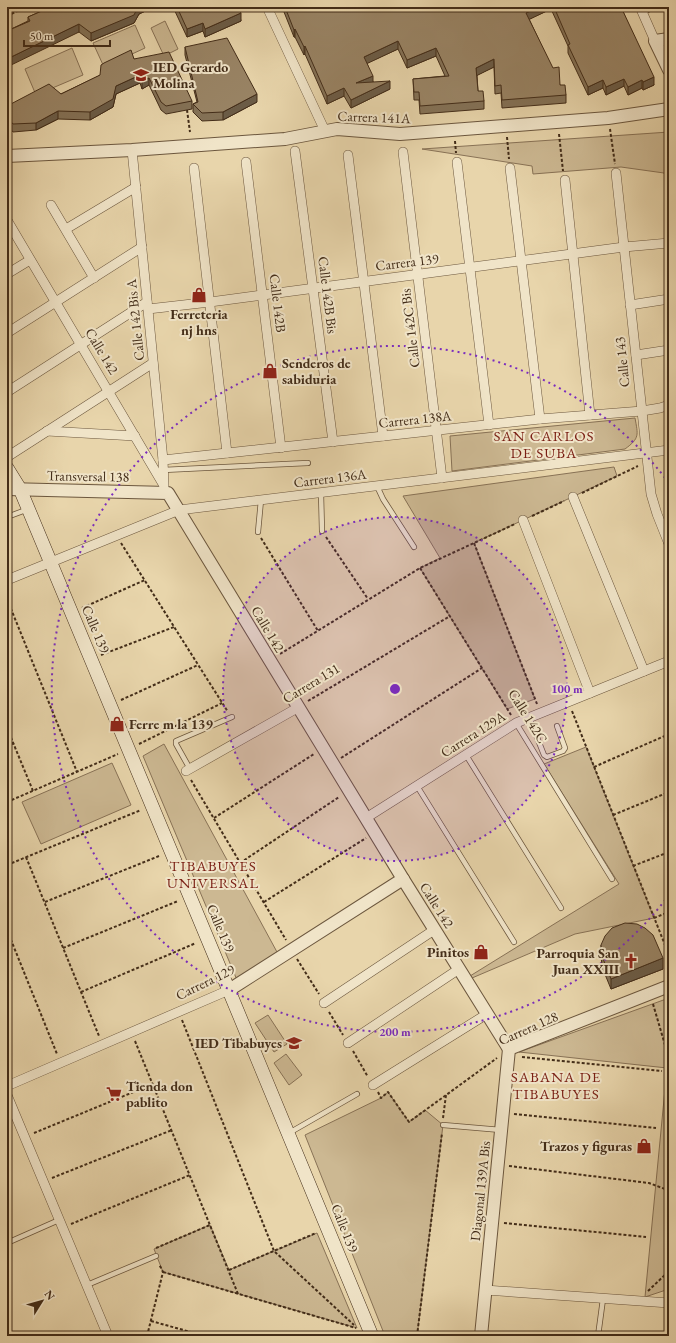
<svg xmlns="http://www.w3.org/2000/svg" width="676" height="1343" font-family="'EB Garamond',serif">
	<rect width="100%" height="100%" fill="#e8d5ab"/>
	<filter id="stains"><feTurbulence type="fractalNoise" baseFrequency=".005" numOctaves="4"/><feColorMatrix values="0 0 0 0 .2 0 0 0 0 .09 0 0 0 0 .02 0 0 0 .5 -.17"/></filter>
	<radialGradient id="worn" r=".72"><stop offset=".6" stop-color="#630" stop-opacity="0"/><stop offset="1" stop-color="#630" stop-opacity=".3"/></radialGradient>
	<g fill="#ccb892" stroke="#887256">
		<path d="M 11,7 L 63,7 L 7,31 L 7,9 Z"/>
		<path d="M 165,21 L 178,49 L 164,56 L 151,28 Z"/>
		<path d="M 135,25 L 145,48 L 104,67 L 93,43 Z"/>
		<path d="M 72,48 L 83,75 L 36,95 L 25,69 Z"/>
		<path d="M 669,132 L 669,177 L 666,177 L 664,173 L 621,167 L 533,174 L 532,166 L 422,149 Z"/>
		<path d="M 635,418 C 638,435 640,438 625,449 L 452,471 L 450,436 Z"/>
		<path d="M 614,467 L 617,476 L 474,543 L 535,699 L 507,709 L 420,568 L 440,558 L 403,496 Z"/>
		<path d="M 164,744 L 277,952 L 237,980 L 143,756 Z"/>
		<path d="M 586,747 L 654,918 L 575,934 L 472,978 L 470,976 L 619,884 L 544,764 Z"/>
		<path d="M 112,763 L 131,805 L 41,844 L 22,802 Z"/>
		<path d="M 669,998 L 669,1289 L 645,1297 L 667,1068 L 519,1052 Z"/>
		<path d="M 268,1015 L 287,1044 L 274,1052 L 255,1023 Z"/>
		<path d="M 286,1054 L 302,1075 L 289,1085 L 274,1063 Z"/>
		<path d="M 388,1092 L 409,1122 L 425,1110 L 443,1125 L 417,1336 L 385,1336 L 305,1135 L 381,1098 Z"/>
		<path d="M 210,1225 L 229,1270 L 317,1233 L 357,1328 L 163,1272 L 154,1249 Z"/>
	</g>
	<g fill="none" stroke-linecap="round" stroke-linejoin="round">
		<defs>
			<g id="service">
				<path d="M 642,13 L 653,7"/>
				<path d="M 163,470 L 308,463"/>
				<path d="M 377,486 L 383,499 L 414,547"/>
				<path d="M 321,493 L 322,531"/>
				<path d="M 7,517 L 26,510"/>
				<path d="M 258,532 L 261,500"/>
				<path d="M 529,717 L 544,755 L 547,757 L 563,751 L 565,748 L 557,726"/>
				<path d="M 516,723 L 612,879"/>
				<path d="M 466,755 L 561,908"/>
				<path d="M 190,769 L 176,744 L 176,741 L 232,717"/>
				<path d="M 417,786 L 514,942"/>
				<path d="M 443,1125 L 501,1130"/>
				<path d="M 289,1133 L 357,1094"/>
				<path d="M 7,1243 L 59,1220"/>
				<path d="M 87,1285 L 156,1256"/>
				<path d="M 598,1336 L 603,1299"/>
			</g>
			<g id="minor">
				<path d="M 267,7 L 325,131"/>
				<path d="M 640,7 L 655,41"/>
				<path d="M 132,150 L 163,460 L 164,486"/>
				<path d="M 295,151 L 333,442"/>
				<path d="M 403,152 L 442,478"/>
				<path d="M 348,155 L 383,436"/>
				<path d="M 246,162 L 281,448"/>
				<path d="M 457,162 L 489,425"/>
				<path d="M 194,168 L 227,453"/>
				<path d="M 510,168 L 540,419"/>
				<path d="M 616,173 L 651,494 L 657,514 L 669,544"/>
				<path d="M 565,180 L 590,415"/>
				<path d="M 51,205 L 94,278"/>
				<path d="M 7,220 L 163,484"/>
				<path d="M 66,229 L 136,187"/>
				<path d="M 7,274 L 30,260"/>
				<path d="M 630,305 L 669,299"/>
				<path d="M 148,309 L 210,302 L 624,247 L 669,243"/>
				<path d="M 7,333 L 142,247"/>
				<path d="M 636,355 L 669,350"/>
				<path d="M 7,392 L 147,302"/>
				<path d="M 47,431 L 135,436"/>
				<path d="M 7,457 L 153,363"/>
				<path d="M 163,460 L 540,419 L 642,411 L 660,408 L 669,405"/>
				<path d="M 573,497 L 644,671"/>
				<path d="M 523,520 L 590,693"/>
				<path d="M 7,580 L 179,510 L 669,450"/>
				<path d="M 186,771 L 299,707"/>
				<path d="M 366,818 L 516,723 L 669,661"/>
				<path d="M 324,1003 L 434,930"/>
				<path d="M 348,1043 L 459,969"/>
				<path d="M 373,1085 L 487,1014"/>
				<path d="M 7,1086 L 229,990"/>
				<path d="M 7,1095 L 108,1336"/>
				<path d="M 485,1290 L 669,1303"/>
			</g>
			<g id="tertiary">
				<path d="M 669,39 L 655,41 L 669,70"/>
				<path d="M 7,156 L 132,150 L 285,139 L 337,129 L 400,134 L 608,118 L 669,109"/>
				<path d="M 7,489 L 168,493 L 403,879 L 509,1049"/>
				<path d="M 229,990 L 403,879"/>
				<path d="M 509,1049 L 669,986"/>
				<path d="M 481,1336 L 509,1049"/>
			</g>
			<path id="secondary" d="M 7,468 L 20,489 L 218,964 L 372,1336"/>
		</defs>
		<use href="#service" stroke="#6c573e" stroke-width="6"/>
		<use href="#minor" stroke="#6c573e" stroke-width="10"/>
		<use href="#tertiary" stroke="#6c573e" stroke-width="14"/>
		<use href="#secondary" stroke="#432d19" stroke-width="14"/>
		<g stroke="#432d19" stroke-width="2" stroke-dasharray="3 2" stroke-linecap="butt">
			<path d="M 7,16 L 26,7"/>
			<path d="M 187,110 L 190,132"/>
			<path d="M 610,129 L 615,164"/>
			<path d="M 559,134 L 563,171"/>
			<path d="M 507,137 L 509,159"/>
			<path d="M 455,141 L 456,153"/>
			<path d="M 582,493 L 638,466"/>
			<path d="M 532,516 L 564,501"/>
			<path d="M 326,537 L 368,599"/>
			<path d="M 261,538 L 318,631"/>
			<path d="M 121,543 L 228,712"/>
			<path d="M 474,543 L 537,704"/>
			<path d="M 420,568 L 511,715"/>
			<path d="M 7,599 L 77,772"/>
			<path d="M 82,608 L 145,580"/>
			<path d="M 280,654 L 420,568 L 515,524"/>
			<path d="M 101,655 L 174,627"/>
			<path d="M 121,700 L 198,665"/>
			<path d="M 308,701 L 450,616"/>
			<path d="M 572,711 L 669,955"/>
			<path d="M 7,728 L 33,791"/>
			<path d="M 139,744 L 222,703"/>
			<path d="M 7,746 L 14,743"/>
			<path d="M 341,758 L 482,668"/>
			<path d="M 594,767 L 669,734"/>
			<path d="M 191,780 L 286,940"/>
			<path d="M 7,802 L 118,754"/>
			<path d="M 613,815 L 669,792"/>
			<path d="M 214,818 L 314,754"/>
			<path d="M 26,857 L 99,1036"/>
			<path d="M 240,863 L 339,797"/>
			<path d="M 7,865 L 141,810"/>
			<path d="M 633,866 L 669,852"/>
			<path d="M 45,902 L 159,856"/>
			<path d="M 264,902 L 366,838"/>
			<path d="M 654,918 L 669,912"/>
			<path d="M 7,930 L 57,1054"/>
			<path d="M 63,948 L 178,901"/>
			<path d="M 297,959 L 319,994"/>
			<path d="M 81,992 L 196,943"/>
			<path d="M 653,1004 L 665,1045 L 669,1056"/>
			<path d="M 329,1012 L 343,1035"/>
			<path d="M 182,1020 L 274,1251 L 354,1325"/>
			<path d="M 135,1041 L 238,1294"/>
			<path d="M 353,1051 L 368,1077"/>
			<path d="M 522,1057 L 662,1071"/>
			<path d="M 378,1092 L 381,1098 L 388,1092 L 409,1122 L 497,1058"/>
			<path d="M 514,1114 L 656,1128"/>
			<path d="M 443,1118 L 446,1095"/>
			<path d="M 34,1133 L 153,1084"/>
			<path d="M 509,1166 L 649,1183 L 665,1189 L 669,1192"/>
			<path d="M 52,1178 L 172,1130"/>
			<path d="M 504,1223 L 646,1237"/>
			<path d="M 71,1224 L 190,1175"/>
			<path d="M 156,1248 L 210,1225"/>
			<path d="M 229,1270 L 316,1233"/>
			<path d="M 163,1272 L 356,1328"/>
			<path d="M 648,1291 L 669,1271"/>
			<path d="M 151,1321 L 205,1336"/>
			<path d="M 147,1336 L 163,1272 L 159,1264"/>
			<path d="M 417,1336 L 442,1133"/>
		</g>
		<use href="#service" stroke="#f0e4c8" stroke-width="4.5"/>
		<use href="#minor" stroke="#f0e4c8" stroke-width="9"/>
		<use href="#tertiary" stroke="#f0e4c8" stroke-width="12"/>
		<use href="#secondary" stroke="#f0e4c8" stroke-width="13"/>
	</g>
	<g fill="#847257" stroke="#432d19">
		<path d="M 51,7 L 154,7 L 139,14 L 134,23 L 91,41 L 79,32 L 7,31 L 28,21 L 28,17 Z"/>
		<path d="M 173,7 L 238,7 L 241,21 L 205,37 L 203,31 L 187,37 Z"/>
		<path d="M 282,7 L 621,7 L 654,85 L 643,90 L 642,88 L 628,95 L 624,86 L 606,95 L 603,88 L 588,95 L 568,53 L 568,46 L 551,9 L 529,19 L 560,85 L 566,95 L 566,103 L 502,108 L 501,93 L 495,94 L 494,67 L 477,75 L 478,91 L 484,101 L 484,109 L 420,114 L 419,100 L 414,100 L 413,79 L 445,76 L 436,56 L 407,68 L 398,49 L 367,63 L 373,82 L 390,89 L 351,108 L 344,96 L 327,104 L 305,54 L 304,55 L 295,37 L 294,37 Z"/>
		<path d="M 185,47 L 257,102 L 223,120 L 202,121 L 193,112 L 193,104 L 197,102 L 185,55 Z"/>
		<path d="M 134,59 L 192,101 L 192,109 L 166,114 L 161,110 L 149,85 L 142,89 L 140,83 L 116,94 L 113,107 L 90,120 L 58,119 L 36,130 L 13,132 L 7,125 L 7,106 L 61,94 Z"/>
		<path d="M 601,945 L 663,969 L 611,989 L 602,967 L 601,955 Z"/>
	</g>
	<g fill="#6b5c47" stroke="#432d19">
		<path d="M 138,7 L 154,7 L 139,14 L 134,23 L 91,41 L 91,33 Z"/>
		<path d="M 538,7 L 551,7 L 551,9 L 526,21 L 526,13 Z"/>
		<path d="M 241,13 L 241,21 L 205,37 L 205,29 Z"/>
		<path d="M 203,23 L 203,31 L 187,37 L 187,29 Z"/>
		<path d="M 79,24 L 79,32 L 7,67 L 7,59 Z"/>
		<path d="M 295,29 L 295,37 L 294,37 L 294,30 Z"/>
		<path d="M 398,41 L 398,49 L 364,65 L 364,57 Z"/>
		<path d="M 305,46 L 305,54 L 304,55 L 304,47 Z"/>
		<path d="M 436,48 L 436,56 L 407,68 L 407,60 Z"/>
		<path d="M 494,59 L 494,67 L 476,76 L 476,68 Z"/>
		<path d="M 140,75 L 140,83 L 116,94 L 113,107 L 90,120 L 90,112 L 116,86 Z"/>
		<path d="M 373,76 L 373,84 L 356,83 Z"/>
		<path d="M 654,77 L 654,85 L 643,90 L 643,82 Z"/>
		<path d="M 149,78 L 149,85 L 142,89 L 142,81 Z"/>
		<path d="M 624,79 L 624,86 L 606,95 L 606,87 Z"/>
		<path d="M 603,80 L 603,88 L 588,95 L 588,87 Z"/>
		<path d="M 642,80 L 642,88 L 628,95 L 628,87 Z"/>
		<path d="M 390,81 L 390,89 L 351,108 L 351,100 Z"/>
		<path d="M 344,88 L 344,96 L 327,104 L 327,96 Z"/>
		<path d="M 257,94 L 257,102 L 223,120 L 223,112 Z"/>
		<path d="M 58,111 L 58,119 L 36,130 L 36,123 Z"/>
		<path d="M 663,958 L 663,969 L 611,989 L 611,979 Z"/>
	</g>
	<g fill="#998465" stroke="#432d19">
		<path d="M 51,7 L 138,7 L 134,15 L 91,33 L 79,24 L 7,59 L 7,30 L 7,31 L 30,21 L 28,17 Z"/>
		<path d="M 177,7 L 238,7 L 241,13 L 205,29 L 203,23 L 187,29 Z"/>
		<path d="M 285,7 L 538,7 L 526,13 L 553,68 L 559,67 L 560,85 L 565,85 L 566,95 L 502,100 L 501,85 L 495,86 L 494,59 L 476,68 L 478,91 L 483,91 L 484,101 L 420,106 L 419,92 L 414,92 L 413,79 L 449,76 L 436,48 L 407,60 L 398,41 L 364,57 L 373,76 L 356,83 L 390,81 L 351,100 L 344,88 L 327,96 L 305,46 L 304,47 L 295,29 L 294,30 Z"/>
		<path d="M 554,7 L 621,7 L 654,77 L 643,82 L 642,80 L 628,87 L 624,79 L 606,87 L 603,80 L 588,87 L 568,45 L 570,44 Z"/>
		<path d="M 227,38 L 257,94 L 223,112 L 202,113 L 193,104 L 198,102 L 185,47 Z"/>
		<path d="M 131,50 L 134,59 L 169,52 L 192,101 L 166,106 L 161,102 L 149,78 L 142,81 L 140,75 L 116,86 L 113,99 L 90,112 L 58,111 L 36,123 L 13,124 L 7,117 L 7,106 L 49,84 L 61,94 L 100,75 L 101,65 L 104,63 Z"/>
		<path d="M 625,923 L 637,924 L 645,928 L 653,935 L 663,958 L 611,979 L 602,956 L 601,945 L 605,936 L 612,928 Z"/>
	</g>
	<circle cx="395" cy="689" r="172" fill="#7b2cbf" fill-opacity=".12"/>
	<g fill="none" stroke="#7b2cbf" stroke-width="2" stroke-dasharray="2 4">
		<circle cx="395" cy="689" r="172"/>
		<path d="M669 895A343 343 0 1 1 669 483"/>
	</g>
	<defs>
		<symbol id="school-bare" viewBox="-9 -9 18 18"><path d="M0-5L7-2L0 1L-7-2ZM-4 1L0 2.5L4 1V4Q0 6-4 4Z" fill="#8f2418" stroke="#f0e4c8" stroke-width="2.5" paint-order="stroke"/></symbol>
		<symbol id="shop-bare" viewBox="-9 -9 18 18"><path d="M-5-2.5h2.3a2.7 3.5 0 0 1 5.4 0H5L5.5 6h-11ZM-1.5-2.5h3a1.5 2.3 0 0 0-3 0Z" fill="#8f2418" stroke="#f0e4c8" stroke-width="2.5" paint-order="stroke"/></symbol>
		<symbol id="church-bare" viewBox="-9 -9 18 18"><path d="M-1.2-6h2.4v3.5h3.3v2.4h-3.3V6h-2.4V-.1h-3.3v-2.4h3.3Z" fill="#8f2418" stroke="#f0e4c8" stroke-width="2.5" paint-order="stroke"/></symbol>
		<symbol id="supermarket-bare" viewBox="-9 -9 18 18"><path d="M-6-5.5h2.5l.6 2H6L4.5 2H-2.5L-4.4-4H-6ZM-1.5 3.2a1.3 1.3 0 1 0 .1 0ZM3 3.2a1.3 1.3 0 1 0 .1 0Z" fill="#8f2418" stroke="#f0e4c8" stroke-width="2.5" paint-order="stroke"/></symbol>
	</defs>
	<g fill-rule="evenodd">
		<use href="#school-bare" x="130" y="64" width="22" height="22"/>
		<use href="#shop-bare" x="188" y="284" width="22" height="22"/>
		<use href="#shop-bare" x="259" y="360" width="22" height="22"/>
		<use href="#shop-bare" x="106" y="713" width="22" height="22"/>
		<use href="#shop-bare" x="470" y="941" width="22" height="22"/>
		<use href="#church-bare" x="620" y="950" width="22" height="22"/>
		<use href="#school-bare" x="283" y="1032" width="22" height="22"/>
		<use href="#supermarket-bare" x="103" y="1083" width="22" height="22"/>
		<use href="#shop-bare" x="633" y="1135" width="22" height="22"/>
	</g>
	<g text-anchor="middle" stroke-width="4" stroke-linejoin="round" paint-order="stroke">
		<g font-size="14" font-weight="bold" fill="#432d19" stroke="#f0e4c8" text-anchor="start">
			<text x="153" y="72">IED Gerardo<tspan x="153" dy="16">Molina</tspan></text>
			<text x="199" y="319" text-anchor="middle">Ferreteria<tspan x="199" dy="16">nj hns</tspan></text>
			<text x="282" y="368">Senderos de<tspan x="282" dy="16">sabiduria</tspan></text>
			<text x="129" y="729">Ferre m la 139</text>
			<text x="469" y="957" text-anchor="end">Pinitos</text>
			<text x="619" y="958" text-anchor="end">Parroquia San<tspan x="619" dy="16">Juan XXIII</tspan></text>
			<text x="282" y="1048" text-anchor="end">IED Tibabuyes</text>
			<text x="126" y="1091">Tienda don<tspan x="126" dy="16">pablito</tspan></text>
			<text x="632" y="1151" text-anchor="end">Trazos y figuras</text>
		</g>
		<g font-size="14" fill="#432d19" stroke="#f0e4c8">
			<text transform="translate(374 117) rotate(2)" y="5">Carrera 141A</text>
			<text transform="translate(407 262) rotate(-7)" y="5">Carrera 139</text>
			<text transform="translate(328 295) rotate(83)" y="5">Calle 142B Bis</text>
			<text transform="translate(278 303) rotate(83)" y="5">Calle 142B</text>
			<text transform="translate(135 320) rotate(-96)" y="5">Calle 142 Bis A</text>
			<text transform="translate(410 328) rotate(-97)" y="5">Calle 142C Bis</text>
			<text transform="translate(102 351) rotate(59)" y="5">Calle 142</text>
			<text transform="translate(622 362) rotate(-96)" y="5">Calle 143</text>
			<text transform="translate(415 419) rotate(-6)" y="5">Carrera 138A</text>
			<text transform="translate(88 476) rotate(1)" y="5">Transversal 138</text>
			<text transform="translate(330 478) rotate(-7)" y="5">Carrera 136A</text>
			<text transform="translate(96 629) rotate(67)" y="5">Calle 139</text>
			<text transform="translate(268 629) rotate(59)" y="5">Calle 142</text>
			<text transform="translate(311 683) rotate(-31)" y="5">Carrera 131</text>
			<text transform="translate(528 716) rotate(58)" y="5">Calle 142C</text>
			<text transform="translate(473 734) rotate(-32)" y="5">Carrera 129A</text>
			<text transform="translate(437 905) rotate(58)" y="5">Calle 142</text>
			<text transform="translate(221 928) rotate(67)" y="5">Calle 139</text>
			<text transform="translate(205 982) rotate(-26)" y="5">Carrera 129</text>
			<text transform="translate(528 1028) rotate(-24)" y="5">Carrera 128</text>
			<text transform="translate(480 1191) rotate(-84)" y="5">Diagonal 139A Bis</text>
			<text transform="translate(345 1228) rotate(68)" y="5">Calle 139</text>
		</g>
		<g font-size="15" letter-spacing="1" fill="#7a1f14" stroke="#f0e4c8">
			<text x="544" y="441">SAN CARLOS<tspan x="544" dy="17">DE SUBA</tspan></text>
			<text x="213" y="871">TIBABUYES<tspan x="213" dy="17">UNIVERSAL</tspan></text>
			<text x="556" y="1082">SABANA DE<tspan x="556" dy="17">TIBABUYES</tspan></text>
		</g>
	</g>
	<circle cx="395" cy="689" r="6" fill="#7b2cbf" stroke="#f0e4c8" stroke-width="2"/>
	<g font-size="12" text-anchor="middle" font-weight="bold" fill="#7b2cbf" stroke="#f0e4c8" stroke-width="4" stroke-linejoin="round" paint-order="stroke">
		<text x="567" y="693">100 m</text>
		<text x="395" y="1036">200 m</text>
	</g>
	<rect width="676" height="1343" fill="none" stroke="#e8d5ab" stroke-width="24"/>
	<rect x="8" y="8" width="660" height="1327" fill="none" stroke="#432d19" stroke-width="2"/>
	<rect x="12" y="12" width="652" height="1319" fill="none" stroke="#432d19"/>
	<g transform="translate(42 1301) rotate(53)" stroke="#f0e4c8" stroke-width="3" paint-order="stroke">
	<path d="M0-3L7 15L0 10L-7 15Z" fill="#432d19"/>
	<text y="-6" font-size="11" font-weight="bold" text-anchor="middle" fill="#432d19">N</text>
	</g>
	<path d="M24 40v6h86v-6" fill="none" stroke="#432d19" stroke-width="2"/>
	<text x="30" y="40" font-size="12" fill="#432d19" stroke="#f0e4c8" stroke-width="3" paint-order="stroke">50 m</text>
	<rect width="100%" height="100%" filter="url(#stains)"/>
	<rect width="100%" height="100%" fill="url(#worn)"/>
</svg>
